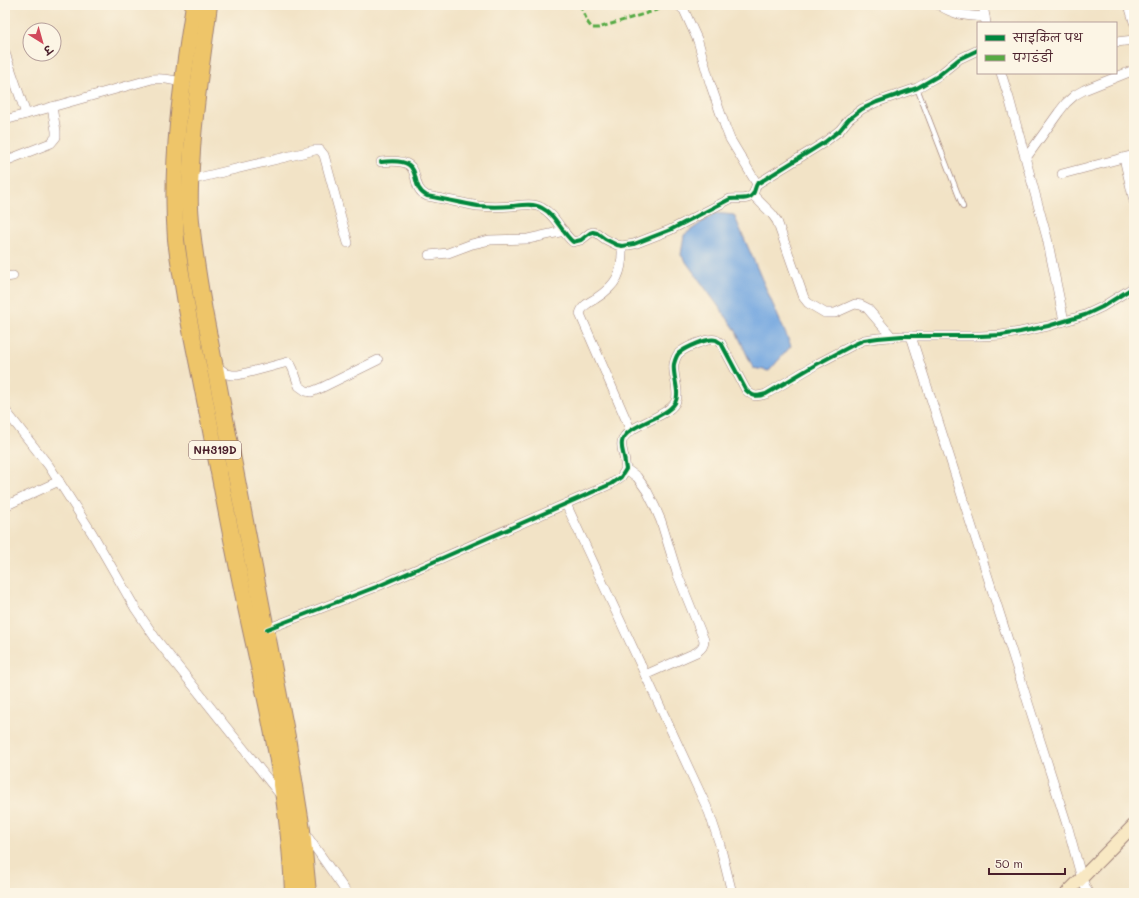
<svg xmlns="http://www.w3.org/2000/svg" width="1139" height="898" font-family="Mali,'Playpen Sans Deva',sans-serif">
	<rect width="100%" height="100%" fill="#fcf5e5"/>
	<filter id="ink" filterUnits="userSpaceOnUse"><feTurbulence type="fractalNoise" baseFrequency=".025" numOctaves="2"/><feDisplacementMap in="SourceGraphic" scale="8" xChannelSelector="R" yChannelSelector="G"/><feConvolveMatrix kernelMatrix="1 2 1 2 8 2 1 2 1" color-interpolation-filters="sRGB"/></filter>
	<filter id="wash" filterUnits="userSpaceOnUse"><feTurbulence type="fractalNoise" baseFrequency=".012" numOctaves="4" result="noise"/><feDisplacementMap in="SourceGraphic" scale="16" xChannelSelector="R" yChannelSelector="G"/><feGaussianBlur stdDeviation="0.9" result="paint"/><feColorMatrix in="noise" values="0 0 0 0 0 0 0 0 0 0 0 0 0 0 0 0 0 1.4 0 .05"/><feComposite in="paint" operator="in"/></filter>
	<g filter="url(#wash)">
		<rect width="100%" height="100%" fill="#f2e3c6"/>
		<path fill="#75a7e0" stroke="#606386" d="M 715,213 L 734,215 L 791,346 L 769,371 L 753,368 L 735,329 L 681,255 L 684,235 Z"/>
	</g>
	<g filter="url(#ink)">
		<g fill="none" stroke-linecap="round" stroke-linejoin="round">
			<defs>
				<path id="lane" d="M 917,88 L 963,207"/>
				<g id="street">
					<path d="M 678,5 L 684,10 L 698,41 L 710,83 L 726,129 L 730,139 L 757,184"/>
					<path d="M 939,5 C 955,16 967,15 985,17"/>
					<path d="M 983,5 L 986,23"/>
					<path d="M 1129,5 L 1134,22"/>
					<path d="M 1116,42 L 1134,40"/>
					<path d="M 5,53 L 26,114"/>
					<path d="M 1001,73 L 1009,98 L 1047,238 L 1064,321"/>
					<path d="M 5,120 L 152,79 C 164,78 175,79 186,85"/>
					<path d="M 1026,158 L 1059,112 L 1066,103 L 1075,95 L 1084,90 L 1134,70"/>
					<path d="M 1124,158 L 1134,201"/>
					<path d="M 5,161 L 51,143 L 56,137 L 56,131 L 52,107"/>
					<path d="M 381,162 C 430,156 405,185 427,196 C 444,199 461,203 478,206 C 489,207 501,207 512,206 C 522,205 533,203 542,208 C 556,215 561,232 573,242 L 581,240 L 590,233 L 593,232 L 597,233 L 605,239 L 617,245 L 622,246 L 634,244 L 670,230 L 730,199 C 737,198 749,201 753,194 C 755,191 755,187 757,184 L 825,142 L 840,130 L 849,119 L 862,109 L 877,102 L 917,88 L 938,76 L 959,59 L 978,50"/>
					<path d="M 1062,174 L 1134,155"/>
					<path d="M 190,180 L 315,150 L 320,150 L 324,155 L 348,243"/>
					<path d="M 753,195 L 772,214 L 777,221 L 804,298 L 808,303 L 825,313 L 835,313 L 855,304 L 861,305 L 867,308 L 892,337"/>
					<path d="M 622,246 C 623,273 617,285 595,299 C 588,303 582,306 580,314 L 631,431"/>
					<path d="M 429,255 L 448,253 L 472,244 L 490,240 L 528,239 L 564,231"/>
					<path d="M 5,277 L 13,276"/>
					<path d="M 911,336 L 1068,828 L 1082,879 L 1088,893"/>
					<path d="M 215,365 L 227,374 L 232,375 L 238,375 L 262,369 L 288,362 L 291,365 L 293,369 L 299,386 L 306,391 L 311,392 L 321,388 L 378,360"/>
					<path d="M 5,410 L 49,466 L 92,533 L 135,608 L 156,639 L 282,797"/>
					<path d="M 626,469 L 637,477 L 647,491 L 655,507 L 661,521 L 677,573 L 704,640 C 704,646 702,648 697,652 L 645,675"/>
					<path d="M 566,504 L 709,812 L 720,845 L 732,893"/>
					<path d="M 5,506 L 59,481"/>
					<path d="M 267,629 L 376,587 L 611,484 L 621,477 L 626,469 C 625,465 625,461 624,457 C 623,452 621,448 622,442 C 625,425 665,419 675,403 C 681,393 672,375 674,364 C 675,360 676,356 679,353 C 685,348 708,337 716,340 C 717,340 720,343 721,343 L 746,390 C 753,397 756,397 766,394 L 817,364 L 855,344 L 864,340 L 878,338 L 902,336 L 980,336 L 1001,335 L 1020,332 L 1048,326 L 1085,315 L 1102,307 L 1134,287"/>
					<path d="M 305,833 L 347,893"/>
				</g>
				<path id="secondary" d="M 1067,893 L 1134,825"/>
				<g id="highway">
					<path d="M 194,5 C 182,82 170,161 176,239 C 178,258 182,278 185,297 C 190,328 197,359 203,390 C 219,470 233,550 251,630 C 270,717 290,804 293,893"/>
					<path d="M 209,5 C 203,53 195,102 192,150 C 191,170 189,189 190,208 C 192,243 198,277 204,311 L 287,737 L 302,830 L 308,893"/>
				</g>
			</defs>
			<use href="#lane" stroke="#9e8178" stroke-width="6"/>
			<use href="#street" stroke="#9e8178" stroke-width="10"/>
			<use href="#secondary" stroke="#9e8178" stroke-width="14"/>
			<use href="#highway" stroke="#9e8178" stroke-width="18"/>
			<use href="#lane" stroke="#fff" stroke-width="4.5"/>
			<use href="#street" stroke="#fff" stroke-width="9"/>
			<use href="#secondary" stroke="#f8e8c3" stroke-width="12"/>
			<use href="#highway" stroke="#eec569" stroke-width="16"/>
			<path stroke="#57aa44" stroke-width="3" stroke-dasharray="6 3" stroke-linecap="butt" d="M 580,5 L 588,23 L 592,28 L 598,28 L 670,6"/>
			<defs>
				<g id="cycleway">
					<path d="M 381,162 C 430,156 405,185 427,196 C 444,199 461,203 478,206 C 489,207 501,207 512,206 C 522,205 533,203 542,208 C 556,215 561,232 573,242 L 581,240 L 590,233 L 593,232 L 597,233 L 605,239 L 617,245 L 622,246 L 634,244 L 670,230 L 730,199 C 737,198 749,201 753,194 C 755,191 755,187 757,184 L 825,142 L 840,130 L 849,119 L 862,109 L 877,102 L 917,88 L 938,76 L 959,59 L 978,50"/>
					<path d="M 267,629 L 376,587 L 611,484 L 621,477 L 626,469 C 625,465 625,461 624,457 C 623,452 621,448 622,442 C 625,425 665,419 675,403 C 681,393 672,375 674,364 C 675,360 676,356 679,353 C 685,348 708,337 716,340 C 717,340 720,343 721,343 L 746,390 C 753,397 756,397 766,394 L 817,364 L 855,344 L 864,340 L 878,338 L 902,336 L 980,336 L 1001,335 L 1020,332 L 1048,326 L 1085,315 L 1102,307 L 1134,287"/>
				</g>
			</defs>
			<use href="#cycleway" stroke="#fcf5e5" stroke-width="6"/>
			<use href="#cycleway" stroke="#00873e" stroke-width="4"/>
		</g>
	</g>
	<g text-anchor="middle" stroke-width="4" stroke-linejoin="round" paint-order="stroke">
		<rect fill="#fcf5e5" stroke="#7f5f63" stroke-width="1" x="189" y="441" width="52" height="18" rx="3"/>
		<g font-size="11" font-weight="bold" fill="#4a1f2b">
			<text x="215" y="454">NH319D</text>
		</g>
	</g>
	<rect width="1139" height="898" fill="none" stroke="#fcf5e5" stroke-width="20"/>
	<rect x="977" y="22" width="140" height="52" fill="#fcf5e5" stroke="#b59f9b"/>
	<rect x="985" y="35" width="20" height="6" fill="#00873e" stroke="#b59f9b"/>
	<text x="1013" y="42" font-size="12" fill="#4a1f2b">साइकिल पथ</text>
	<rect x="985" y="55" width="20" height="6" fill="#57aa44" stroke="#b59f9b"/>
	<text x="1013" y="62" font-size="12" fill="#4a1f2b">पगडंडी</text>
	<g transform="translate(42 42) rotate(143)"><circle r="19" fill="#fcf5e5" stroke="#b59f9b"/>
	<path d="M0-3L7 15L0 10L-7 15Z" fill="#d1495b"/>
	<text y="-6" font-size="11" font-weight="bold" text-anchor="middle" fill="#4a1f2b">उ</text>
	</g>
	<path d="M989 868v6h76v-6" fill="none" stroke="#4a1f2b" stroke-width="2"/>
	<text x="995" y="868" font-size="12" fill="#4a1f2b" stroke="#fcf5e5" stroke-width="3" paint-order="stroke">50 m</text>
</svg>
